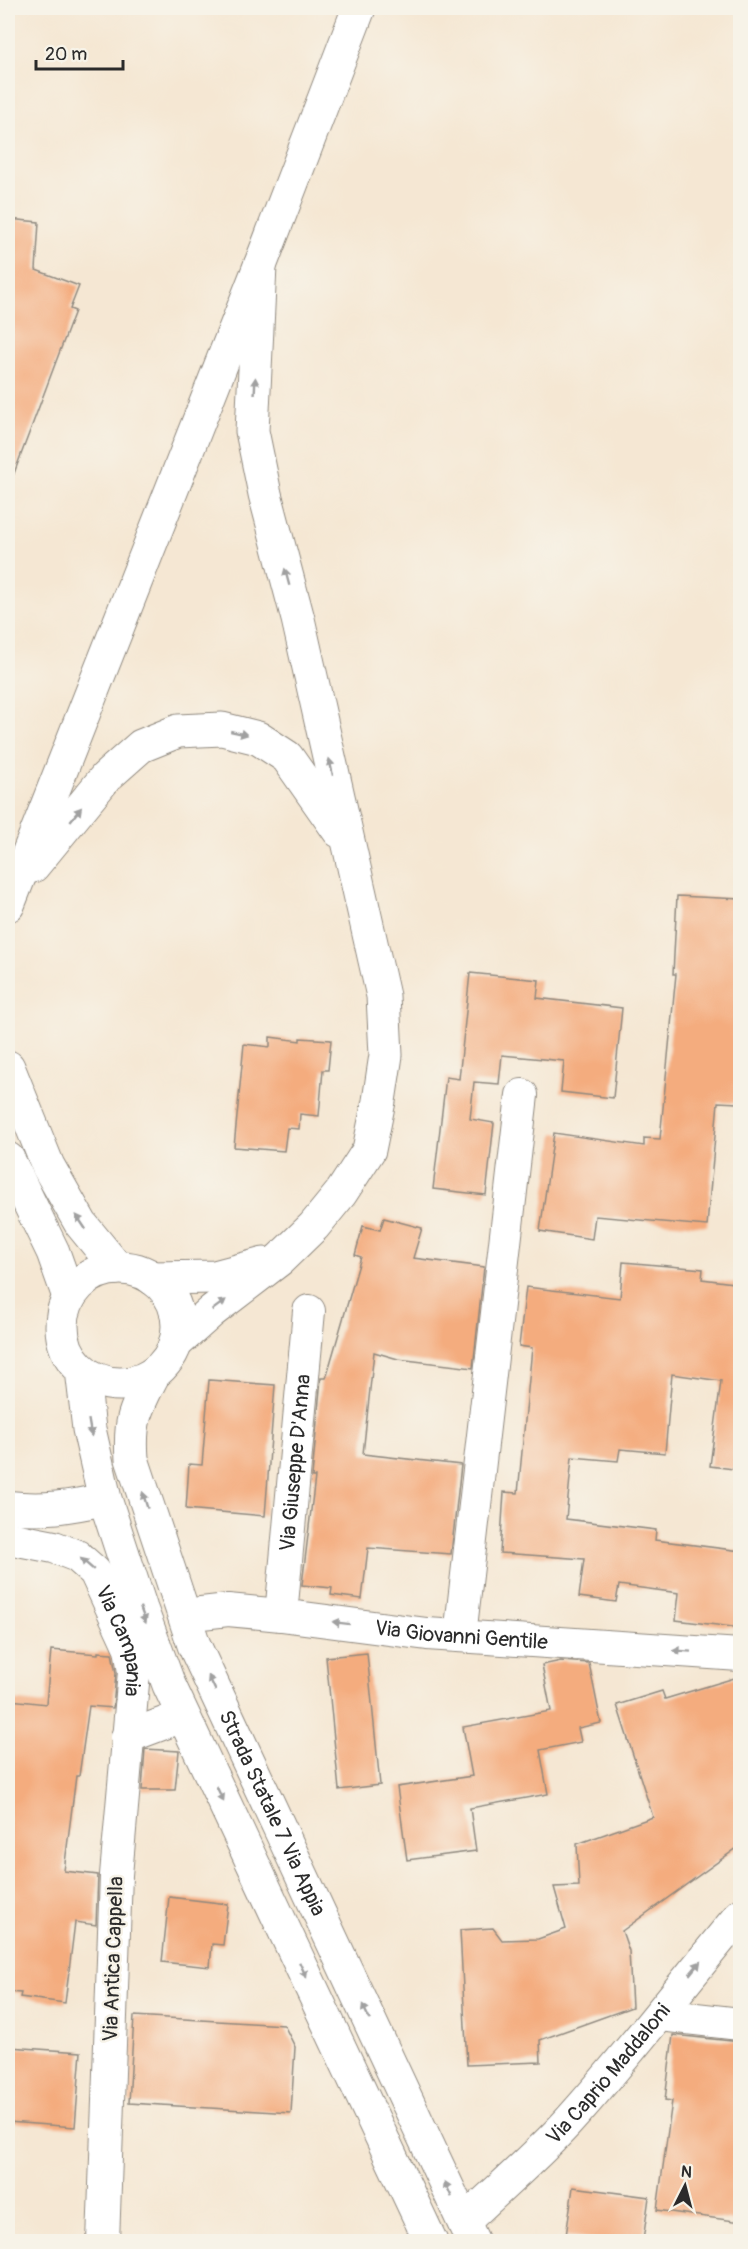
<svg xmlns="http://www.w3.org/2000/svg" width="748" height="2249" font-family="Pangolin,sans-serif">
	<rect width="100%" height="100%" fill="#f7f3e8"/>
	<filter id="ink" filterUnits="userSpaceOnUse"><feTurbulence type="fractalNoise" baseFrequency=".0167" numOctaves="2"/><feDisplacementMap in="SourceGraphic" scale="12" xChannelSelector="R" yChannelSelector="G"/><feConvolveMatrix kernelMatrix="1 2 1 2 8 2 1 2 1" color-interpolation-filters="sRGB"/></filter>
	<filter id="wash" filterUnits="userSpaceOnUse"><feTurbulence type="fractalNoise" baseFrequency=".008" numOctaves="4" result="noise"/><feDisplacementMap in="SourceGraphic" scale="24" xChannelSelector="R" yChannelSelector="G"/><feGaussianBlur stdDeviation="1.35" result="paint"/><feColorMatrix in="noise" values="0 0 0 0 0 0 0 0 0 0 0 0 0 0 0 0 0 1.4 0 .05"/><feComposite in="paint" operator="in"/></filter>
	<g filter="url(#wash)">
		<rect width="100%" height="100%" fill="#f5e7d3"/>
		<g id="blocks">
			<g fill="#f4ac7e">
				<path d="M 8,219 L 39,222 L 36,270 L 79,286 L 70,309 L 75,311 L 10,484 L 8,484 Z"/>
				<path d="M 677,896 L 741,899 L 741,1008 L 736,1060 L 741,1061 L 738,1103 L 718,1102 L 707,1226 L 595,1216 L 592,1239 L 540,1231 L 554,1133 L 644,1146 L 644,1138 L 660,1139 L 676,974 L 673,974 Z"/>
				<path d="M 470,973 L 539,980 L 537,998 L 622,1008 L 613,1098 L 561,1092 L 564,1061 L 502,1055 L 499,1084 L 474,1082 L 470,1119 L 494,1123 L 486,1195 L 433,1189 L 446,1077 L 459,1079 Z"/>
				<path d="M 270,1037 L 300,1041 L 300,1038 L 331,1040 L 328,1070 L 323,1070 L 319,1116 L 300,1114 L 299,1129 L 287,1128 L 284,1151 L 234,1147 L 244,1044 L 270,1047 Z"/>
				<path d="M 384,1218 L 422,1228 L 413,1258 L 484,1267 L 473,1368 L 398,1359 L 374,1352 L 363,1454 L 461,1465 L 451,1554 L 368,1548 L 362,1599 L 331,1595 L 332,1588 L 302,1585 L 315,1477 L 312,1477 L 321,1378 L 326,1378 L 361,1257 L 355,1255 L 363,1226 L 380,1230 Z"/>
				<path d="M 623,1262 L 703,1269 L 702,1279 L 741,1284 L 741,1470 L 710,1466 L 721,1381 L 672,1374 L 665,1453 L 620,1449 L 618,1461 L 572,1457 L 566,1519 L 656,1530 L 655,1540 L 741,1551 L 741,1628 L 676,1620 L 679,1593 L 619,1585 L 616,1602 L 579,1597 L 584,1559 L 500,1553 L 504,1492 L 518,1493 L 532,1348 L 519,1346 L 526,1287 L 620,1298 Z"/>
				<path d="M 209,1380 L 275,1385 L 265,1516 L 186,1509 L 189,1464 L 202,1465 Z"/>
				<path d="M 51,1650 L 98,1654 L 98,1652 L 112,1653 L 116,1673 L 113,1708 L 89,1706 L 79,1776 L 76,1776 L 64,1871 L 98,1875 L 96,1925 L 75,1922 L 65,2003 L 20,1997 L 21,1993 L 8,1992 L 8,1726 L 11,1700 L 46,1704 Z"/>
				<path d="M 367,1653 L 380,1785 L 339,1790 L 326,1657 Z"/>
				<path d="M 561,1661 L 589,1663 L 601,1723 L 578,1728 L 581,1742 L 540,1750 L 548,1794 L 470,1808 L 476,1851 L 407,1860 L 397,1787 L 472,1776 L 463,1727 L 551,1711 L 542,1665 Z"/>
				<path d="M 741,1676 L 741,1845 L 622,1931 L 629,1951 L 632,2007 L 540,2040 L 541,2062 L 467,2065 L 460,1930 L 493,1928 L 502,1940 L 538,1939 L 566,1929 L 554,1887 L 579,1886 L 577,1844 L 653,1817 L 617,1705 L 662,1691 L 665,1699 Z"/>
				<path d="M 145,1749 L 179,1751 L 175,1790 L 142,1790 Z"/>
				<path d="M 169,1897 L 228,1904 L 223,1945 L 212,1944 L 210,1967 L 162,1962 Z"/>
				<path d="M 134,2016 L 284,2025 L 295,2047 L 291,2113 L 129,2103 Z"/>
				<path d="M 673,2035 L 741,2042 L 741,2222 L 657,2210 L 672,2101 L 665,2100 Z"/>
				<path d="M 9,2047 L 81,2052 L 75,2127 L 8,2122 Z"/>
				<path d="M 573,2187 L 649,2197 L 643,2241 L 610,2241 L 566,2236 Z"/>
			</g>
		</g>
	</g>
	<g filter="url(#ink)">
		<use href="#blocks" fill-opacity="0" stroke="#90897f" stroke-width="1.5"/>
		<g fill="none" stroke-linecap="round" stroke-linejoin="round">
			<defs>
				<g id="street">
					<path d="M 8,1507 C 44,1511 69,1507 105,1499"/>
					<path id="s1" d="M 8,1538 L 54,1547 L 77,1556 L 95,1572 L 130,1648 L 134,1672 L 116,1875 L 103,2242"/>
					<path id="s2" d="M 184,1615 L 228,1610 L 281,1615 L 427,1634 L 740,1655"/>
					<path id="s3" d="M 281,1615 L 309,1311"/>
					<path d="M 460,1636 L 522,1095"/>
					<path d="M 127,1737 L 183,1716"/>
					<path d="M 660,2015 L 740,2024"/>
					<path id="s4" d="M 464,2222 C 498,2189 535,2158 567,2123 C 628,2056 682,1984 740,1915"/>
				</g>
				<g id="secondary">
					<path d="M 8,1067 L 48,1166 L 81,1224 L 117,1268"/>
					<path d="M 8,1159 L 53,1252 L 69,1297"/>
					<circle cx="120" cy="1326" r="58"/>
					<path d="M 82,1370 L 89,1429 L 105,1499 L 141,1609 L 169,1685 L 431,2242"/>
					<path id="s5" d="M 154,1373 C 136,1409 129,1418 132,1459 L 194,1645 L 473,2242"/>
				</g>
				<g id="highway">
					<path d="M 33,866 L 106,777 L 141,746 L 178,731 L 222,729 L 258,738 L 287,757 L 339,831"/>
					<path d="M 8,905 L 260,266 L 359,8"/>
					<path d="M 152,1278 L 215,1277 L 264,1264"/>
					<path d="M 175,1344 L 212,1311 L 280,1259 L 314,1226 L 341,1193 L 369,1150 L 379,1101 L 386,1055 L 383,996 L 298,619 L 265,494 L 252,431 L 260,266"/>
				</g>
			</defs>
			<use href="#street" stroke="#90897f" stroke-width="34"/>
			<use href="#secondary" stroke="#90897f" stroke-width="35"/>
			<use href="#highway" stroke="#90897f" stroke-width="35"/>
			<use href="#street" stroke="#fff" stroke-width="32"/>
			<use href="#secondary" stroke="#fff" stroke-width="33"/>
			<use href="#highway" stroke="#fff" stroke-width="33"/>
		</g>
		<defs><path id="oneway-solid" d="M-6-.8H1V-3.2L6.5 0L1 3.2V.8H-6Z" transform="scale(1.5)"/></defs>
		<g fill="#a0a0a0">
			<use href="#oneway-solid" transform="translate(255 386) rotate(-87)"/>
			<use href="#oneway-solid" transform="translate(287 577) rotate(-105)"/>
			<use href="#oneway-solid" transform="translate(239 733) rotate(13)"/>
			<use href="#oneway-solid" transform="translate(331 767) rotate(-103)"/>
			<use href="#oneway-solid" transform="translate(76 814) rotate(-51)"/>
			<use href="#oneway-solid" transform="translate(81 1222) rotate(-124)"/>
			<use href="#oneway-solid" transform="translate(219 1305) rotate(-37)"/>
			<use href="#oneway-solid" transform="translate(90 1428) rotate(80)"/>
			<use href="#oneway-solid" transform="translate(145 1500) rotate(-107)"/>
			<use href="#oneway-solid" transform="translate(87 1564) rotate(-139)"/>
			<use href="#oneway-solid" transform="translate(143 1615) rotate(70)"/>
			<use href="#oneway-solid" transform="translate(341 1623) rotate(-173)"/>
			<use href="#oneway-solid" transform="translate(682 1651) rotate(-176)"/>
			<use href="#oneway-solid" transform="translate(212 1683) rotate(-115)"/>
			<use href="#oneway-solid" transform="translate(220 1794) rotate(65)"/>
			<use href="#oneway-solid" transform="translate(695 1968) rotate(-50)"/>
			<use href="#oneway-solid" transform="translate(303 1970) rotate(65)"/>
			<use href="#oneway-solid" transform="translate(366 2012) rotate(-115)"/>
			<use href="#oneway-solid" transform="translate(448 2189) rotate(-115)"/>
		</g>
	</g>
	<g text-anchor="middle" stroke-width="5" stroke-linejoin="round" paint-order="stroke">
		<g font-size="21" fill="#2b2b2b" stroke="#f7f3e8">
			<text dy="7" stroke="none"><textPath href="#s3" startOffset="153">Via Giuseppe D'Anna</textPath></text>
			<text dy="7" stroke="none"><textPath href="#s2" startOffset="279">Via Giovanni Gentile</textPath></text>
			<text dy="7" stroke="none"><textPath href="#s1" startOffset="170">Via Campania</textPath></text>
			<text dy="7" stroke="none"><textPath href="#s5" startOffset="472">Strada Statale 7 Via Appia</textPath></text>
			<text transform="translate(113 1959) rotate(-88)" y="7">Via Antica Cappella</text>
			<text dy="7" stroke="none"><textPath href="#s4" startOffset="207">Via Caprio Maddaloni</textPath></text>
		</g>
	</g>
	<rect width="748" height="2249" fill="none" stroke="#f7f3e8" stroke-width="30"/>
	<g transform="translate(685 2186) rotate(6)" stroke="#f7f3e8" stroke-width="4.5" paint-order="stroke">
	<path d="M0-4.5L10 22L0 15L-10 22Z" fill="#2b2b2b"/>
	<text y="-9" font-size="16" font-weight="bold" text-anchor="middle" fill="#2b2b2b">N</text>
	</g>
	<path d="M36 60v9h87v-9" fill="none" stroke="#2b2b2b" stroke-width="3"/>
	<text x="45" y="60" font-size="18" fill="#2b2b2b" stroke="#f7f3e8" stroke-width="4.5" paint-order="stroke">20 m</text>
</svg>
